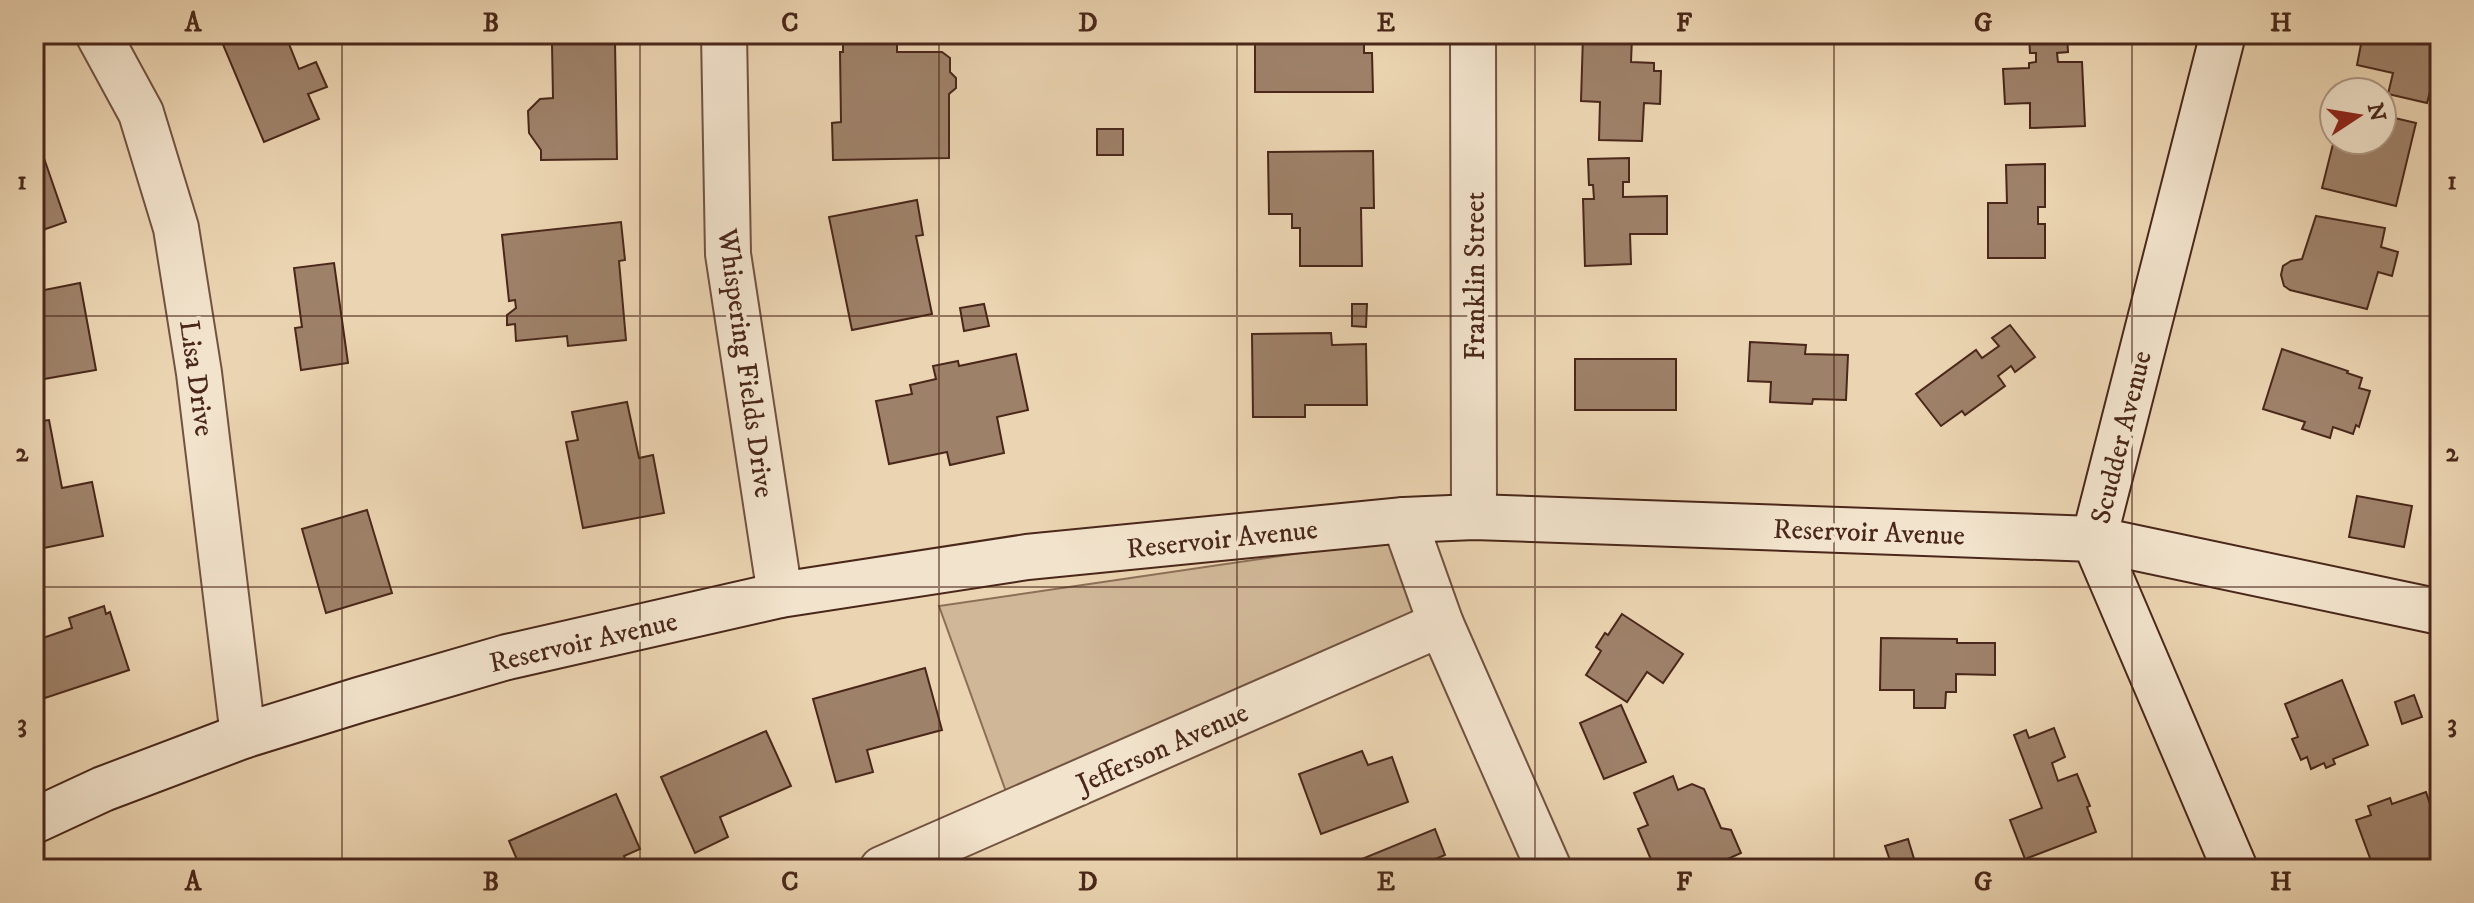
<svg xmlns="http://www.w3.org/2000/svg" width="2474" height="903" font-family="'IM FELL DW Pica',serif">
	<rect width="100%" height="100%" fill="#ebd4b1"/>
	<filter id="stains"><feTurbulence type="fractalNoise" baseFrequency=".0025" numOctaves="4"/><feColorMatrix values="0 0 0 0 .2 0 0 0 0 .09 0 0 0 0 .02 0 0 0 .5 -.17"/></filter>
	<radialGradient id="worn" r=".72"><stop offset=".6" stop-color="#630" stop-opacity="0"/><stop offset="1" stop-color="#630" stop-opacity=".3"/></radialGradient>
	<path fill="#d0b797" stroke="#8d6f58" stroke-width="2" d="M 1397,539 L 1426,614 L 1009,800 L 939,606 Z"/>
	<g fill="#9e8169" stroke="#4a271a" stroke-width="2">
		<path d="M 221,34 L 285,34 L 299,69 L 316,62 L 327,87 L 308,94 L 319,119 L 264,142 L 219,35 Z"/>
		<path d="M 1239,34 L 1364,34 L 1364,53 L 1372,53 L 1373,92 L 1255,92 L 1255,36 L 1239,36 Z"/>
		<path d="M 2029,34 L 2067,34 L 2068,52 L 2057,53 L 2058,62 L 2082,62 L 2085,126 L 2030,128 L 2030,103 L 2005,104 L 2003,69 L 2029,68 L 2029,63 L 2036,62 L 2036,53 L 2030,53 Z"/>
		<path d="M 2363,34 L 2440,34 L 2440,79 L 2439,86 L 2432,84 L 2427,103 L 2388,94 L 2393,73 L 2357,65 Z"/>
		<path d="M 1583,35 L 1632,37 L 1631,62 L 1654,63 L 1654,71 L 1661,71 L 1660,104 L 1644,103 L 1642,141 L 1599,140 L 1600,102 L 1581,101 Z"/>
		<path d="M 897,39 L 897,52 L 942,52 L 950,58 L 950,72 L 956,78 L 956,88 L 949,94 L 949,158 L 833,160 L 832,123 L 841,122 L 840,52 L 843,52 L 843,40 Z"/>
		<path d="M 615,42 L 617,159 L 541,160 L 541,150 L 529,133 L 528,111 L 540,99 L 553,98 L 552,44 Z"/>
		<path d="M 2382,115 L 2416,123 L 2396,206 L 2322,188 L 2334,140 L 2382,140 Z"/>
		<rect x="1097" y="129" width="26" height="26"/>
		<path d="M 37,138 L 66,222 L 34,233 L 34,139 Z"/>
		<path d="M 1373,151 L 1374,208 L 1361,208 L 1362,266 L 1300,266 L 1300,228 L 1292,228 L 1292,214 L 1269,214 L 1268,152 Z"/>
		<path d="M 1629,158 L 1629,182 L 1623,182 L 1623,197 L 1667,196 L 1667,234 L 1630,234 L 1631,264 L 1585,266 L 1583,199 L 1594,199 L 1593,185 L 1589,185 L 1588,159 Z"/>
		<path d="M 2045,164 L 2045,207 L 2038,207 L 2038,224 L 2045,224 L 2045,258 L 1988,258 L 1988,203 L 2007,203 L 2006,165 Z"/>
		<path d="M 917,200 L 923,235 L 916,236 L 932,314 L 852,330 L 829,217 Z"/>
		<path d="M 2316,216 L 2385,228 L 2381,247 L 2398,252 L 2392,276 L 2378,272 L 2367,309 L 2290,290 L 2284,286 L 2281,275 L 2283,266 L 2291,261 L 2302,259 Z"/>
		<path d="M 621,222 L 625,260 L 619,261 L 626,340 L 568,346 L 567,336 L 516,341 L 515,324 L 507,325 L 507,315 L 516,308 L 515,300 L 509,301 L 502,235 Z"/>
		<path d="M 334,263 L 348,363 L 301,370 L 295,328 L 302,327 L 294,268 Z"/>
		<path d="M 80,283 L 96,370 L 38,380 L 34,363 L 34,292 Z"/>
		<path d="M 984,304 L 989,326 L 964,331 L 960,308 Z"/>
		<path d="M 1352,304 L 1367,304 L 1366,327 L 1352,326 Z"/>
		<path d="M 2010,325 L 2035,357 L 2015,372 L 2011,366 L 1998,376 L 2005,386 L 1965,415 L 1962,411 L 1941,426 L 1916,394 L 1976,350 L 1982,358 L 1999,346 L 1992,338 Z"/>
		<path d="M 1331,333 L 1332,345 L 1366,344 L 1367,405 L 1305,405 L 1305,417 L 1253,417 L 1252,334 Z"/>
		<path d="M 1750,342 L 1806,345 L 1805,354 L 1848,355 L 1846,400 L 1813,399 L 1812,404 L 1770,402 L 1771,382 L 1748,381 Z"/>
		<path d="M 2282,349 L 2348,371 L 2347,373 L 2362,378 L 2359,388 L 2370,391 L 2359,427 L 2356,425 L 2353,434 L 2333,427 L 2330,438 L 2302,429 L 2305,422 L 2263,409 Z"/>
		<path d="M 1016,354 L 1028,410 L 997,417 L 1004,453 L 950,465 L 947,452 L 889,464 L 876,401 L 912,394 L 910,385 L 936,379 L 933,366 L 958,361 L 959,366 Z"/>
		<rect x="1575" y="359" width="101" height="51"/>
		<path d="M 627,402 L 639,458 L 653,455 L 664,513 L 583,528 L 566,442 L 578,440 L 572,412 Z"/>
		<path d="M 49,420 L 62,488 L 92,482 L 103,536 L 34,550 L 34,422 Z"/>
		<path d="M 2357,496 L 2412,506 L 2404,547 L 2349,537 Z"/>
		<path d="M 367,510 L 392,593 L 326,613 L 302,529 Z"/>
		<path d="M 104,606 L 106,614 L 110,612 L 129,670 L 45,698 L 34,665 L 34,641 L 72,628 L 69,618 Z"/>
		<path d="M 1622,614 L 1683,654 L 1663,683 L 1647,672 L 1627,702 L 1586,675 L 1601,651 L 1596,647 L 1605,633 L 1608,635 Z"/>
		<path d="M 1881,638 L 1957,639 L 1957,643 L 1995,643 L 1995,675 L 1956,674 L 1956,692 L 1946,692 L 1945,708 L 1914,708 L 1914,690 L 1880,690 Z"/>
		<path d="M 925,668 L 942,730 L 867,750 L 873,772 L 836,782 L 813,699 Z"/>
		<path d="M 2342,680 L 2368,745 L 2333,759 L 2335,764 L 2326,768 L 2324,763 L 2311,769 L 2307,757 L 2301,760 L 2292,739 L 2298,737 L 2285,704 Z"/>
		<path d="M 2414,695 L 2422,717 L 2402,724 L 2395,702 Z"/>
		<path d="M 1621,705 L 1646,762 L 1604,779 L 1580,723 Z"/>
		<path d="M 2054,728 L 2065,757 L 2052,763 L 2058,781 L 2077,774 L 2090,806 L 2087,807 L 2096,832 L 2025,859 L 2010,820 L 2042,808 L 2014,735 L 2026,730 L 2029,738 Z"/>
		<path d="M 766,731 L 791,786 L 720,817 L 728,837 L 695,853 L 661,777 Z"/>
		<path d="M 1362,751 L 1368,765 L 1392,757 L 1408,802 L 1321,834 L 1299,774 Z"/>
		<path d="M 1673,776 L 1678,790 L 1692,784 L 1704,789 L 1721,828 L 1731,830 L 1741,853 L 1712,866 L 1713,869 L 1655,869 L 1638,829 L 1648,825 L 1634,793 Z"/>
		<path d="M 2426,792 L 2431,807 L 2440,804 L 2440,869 L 2374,869 L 2356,820 L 2371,815 L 2368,806 L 2390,798 L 2392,804 Z"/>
		<path d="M 616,794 L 640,849 L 624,856 L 630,869 L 521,869 L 509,841 Z"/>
		<path d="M 1435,829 L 1445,855 L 1416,867 L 1417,869 L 1348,869 L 1347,865 Z"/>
		<path d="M 1908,839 L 1915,862 L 1893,869 L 1885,846 Z"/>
		<path d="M 464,859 L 469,869 L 443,869 Z"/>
	</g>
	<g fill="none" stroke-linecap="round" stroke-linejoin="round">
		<defs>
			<g id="street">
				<path d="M 98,34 L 141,113 L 176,228 L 199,373 L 243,736"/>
				<path d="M 724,34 L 728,254 L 780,595"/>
				<path d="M 1473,34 L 1474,517"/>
				<path d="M 1404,520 L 1441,624 L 1549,869"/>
				<path d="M 882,869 L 1441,624"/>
			</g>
			<g id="secondary">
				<path d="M 2223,34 L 2094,539 L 2235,869"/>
				<path d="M 34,821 L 103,789 L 243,736 L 359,700 L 507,657 L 780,595 L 1027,557 L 1404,520 L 1474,517 L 2094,539 L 2440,612"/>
			</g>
		</defs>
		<use href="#street" stroke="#725240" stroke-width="48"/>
		<use href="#secondary" stroke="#4a271a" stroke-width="48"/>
		<use href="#street" stroke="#f2e3cc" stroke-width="44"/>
		<use href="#secondary" stroke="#f2e3cc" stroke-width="44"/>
	</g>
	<path fill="none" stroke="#4a271a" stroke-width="2" stroke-opacity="0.55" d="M 342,34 L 342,869M 640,34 L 640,869M 939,34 L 939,869M 1237,34 L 1237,869M 1535,34 L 1535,869M 1834,34 L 1834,869M 2132,34 L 2132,869M 34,316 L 2440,316M 34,587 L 2440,587"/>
	<g text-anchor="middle" stroke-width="8" stroke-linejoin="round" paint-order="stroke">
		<g font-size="28" fill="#4a271a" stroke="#f2e3cc">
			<text transform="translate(1474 276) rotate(-90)" y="10">Franklin Street</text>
			<text transform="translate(747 363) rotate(82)" y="10">Whispering Fields Drive</text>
			<text transform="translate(198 378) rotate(82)" y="10">Lisa Drive</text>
			<text transform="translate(2120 437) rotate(-76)" y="10">Scudder Avenue</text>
			<text transform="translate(1869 531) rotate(2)" y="10">Reservoir Avenue</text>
			<text transform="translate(1222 538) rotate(-6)" y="10">Reservoir Avenue</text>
			<text transform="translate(583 641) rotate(-13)" y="10">Reservoir Avenue</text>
			<text transform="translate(1162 747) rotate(-24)" y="10">Jefferson Avenue</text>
		</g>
	</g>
	<rect width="2474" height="903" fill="none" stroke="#ebd4b1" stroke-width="88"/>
	<g transform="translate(2358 116) rotate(78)"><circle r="38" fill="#f2e3cc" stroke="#af9885" stroke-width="2"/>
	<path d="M0-6L14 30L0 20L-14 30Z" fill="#8f2418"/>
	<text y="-12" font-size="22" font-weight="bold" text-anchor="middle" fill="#4a271a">N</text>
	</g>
	<rect x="44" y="44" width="2386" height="815" fill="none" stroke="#4a271a" stroke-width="3"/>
	<g font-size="26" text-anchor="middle" font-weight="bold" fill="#4a271a">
		<text x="193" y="31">A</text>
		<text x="491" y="31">B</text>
		<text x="790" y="31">C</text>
		<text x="1088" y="31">D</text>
		<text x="1386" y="31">E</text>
		<text x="1684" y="31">F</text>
		<text x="1983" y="31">G</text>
		<text x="2281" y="31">H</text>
		<text x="22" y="189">1</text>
		<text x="2452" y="189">1</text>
		<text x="22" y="461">2</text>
		<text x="2452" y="461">2</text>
		<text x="22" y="732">3</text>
		<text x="2452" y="732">3</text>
		<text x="193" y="890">A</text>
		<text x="491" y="890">B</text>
		<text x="790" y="890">C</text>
		<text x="1088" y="890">D</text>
		<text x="1386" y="890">E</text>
		<text x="1684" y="890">F</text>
		<text x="1983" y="890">G</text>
		<text x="2281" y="890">H</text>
	</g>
	<rect width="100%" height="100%" filter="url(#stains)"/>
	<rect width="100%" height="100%" fill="url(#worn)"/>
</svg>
